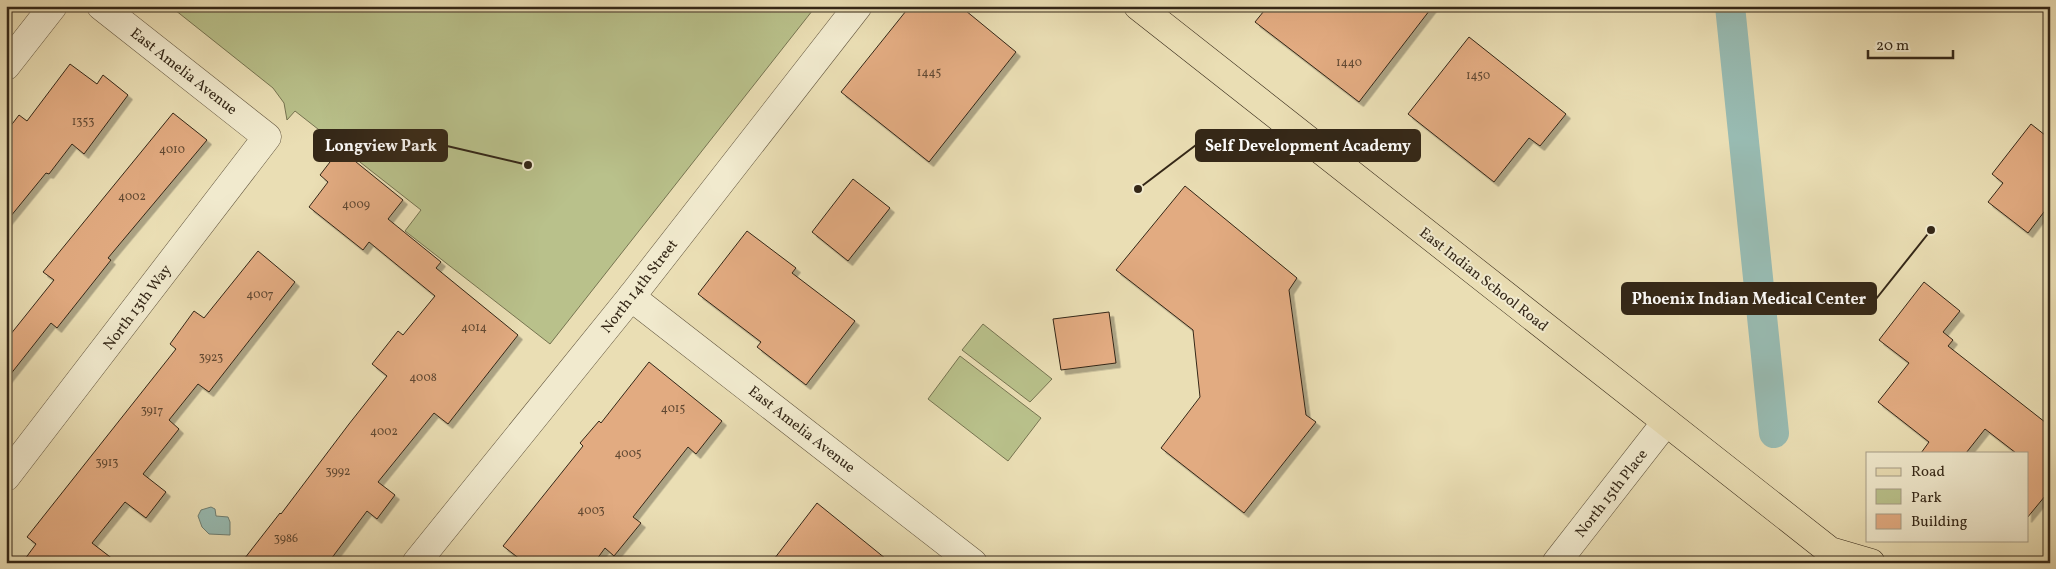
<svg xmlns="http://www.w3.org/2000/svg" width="2056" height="569" font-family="Vollkorn,serif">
	<defs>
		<filter id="shadow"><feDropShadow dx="4.5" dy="4.5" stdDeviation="0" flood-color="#0004"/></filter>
	</defs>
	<rect width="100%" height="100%" fill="#eadeb4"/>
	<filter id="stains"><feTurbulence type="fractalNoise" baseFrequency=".004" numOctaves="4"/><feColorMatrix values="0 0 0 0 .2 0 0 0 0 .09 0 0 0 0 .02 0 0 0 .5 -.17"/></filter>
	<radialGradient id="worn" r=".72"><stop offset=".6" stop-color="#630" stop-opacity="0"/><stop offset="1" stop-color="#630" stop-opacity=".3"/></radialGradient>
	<g fill="#b9c18b" stroke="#767451">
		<path d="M 170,6 L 816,6 L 550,344 L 405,231 L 421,210 L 295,111 L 287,120 L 284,103 L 273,88 Z"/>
		<path d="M 983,324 L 1052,379 L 1030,402 L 962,350 Z"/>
		<path d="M 960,356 L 1041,418 L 1008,461 L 928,399 Z"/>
	</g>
	<path fill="#98bbb2" stroke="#708074" d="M 211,507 L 215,509 L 216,516 L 228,517 L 230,522 L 230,535 L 209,534 L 202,527 L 198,516 L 201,510 Z"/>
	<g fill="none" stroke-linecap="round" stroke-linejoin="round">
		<path stroke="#98bbb2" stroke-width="30" d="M 1730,6 L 1774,433"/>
	</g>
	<g fill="#e2ab81" stroke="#342717" filter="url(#shadow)">
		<path d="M 910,6 L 960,6 L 1016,52 L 929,162 L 841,92 Z"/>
		<path d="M 1268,6 L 1433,6 L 1359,102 L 1255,22 Z"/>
		<path d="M 1469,37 L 1566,114 L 1540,146 L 1529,138 L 1494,182 L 1408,114 Z"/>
		<path d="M 70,64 L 97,84 L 103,75 L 128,95 L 84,154 L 72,144 L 49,174 L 46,173 L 6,222 L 6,132 L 19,115 L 27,121 Z"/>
		<path d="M 173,113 L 207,140 L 108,258 L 111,260 L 57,328 L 51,323 L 6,380 L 6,340 L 54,280 L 43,272 Z"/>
		<path d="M 2031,124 L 2050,139 L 2050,204 L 2028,233 L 1988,202 L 2003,183 L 1992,174 Z"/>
		<path d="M 340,149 L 403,200 L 388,219 L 441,262 L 436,268 L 518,335 L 448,424 L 434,413 L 378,482 L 395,495 L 377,519 L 367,511 L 328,563 L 241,563 L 280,513 L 281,514 L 349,424 L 387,376 L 372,364 L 398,331 L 403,335 L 435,296 L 369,242 L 363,250 L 309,207 L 328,182 L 320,175 Z"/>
		<path d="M 853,179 L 890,208 L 848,261 L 812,232 Z"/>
		<path d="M 1185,186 L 1297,278 L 1289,290 L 1306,415 L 1316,422 L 1244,513 L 1161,448 L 1200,397 L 1193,330 L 1116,270 Z"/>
		<path d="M 747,231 L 796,268 L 792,273 L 855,321 L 806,385 L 757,347 L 761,342 L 698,294 Z"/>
		<path d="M 258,251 L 295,282 L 209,392 L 198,384 L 169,420 L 179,429 L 143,474 L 166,492 L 146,518 L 125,502 L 92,543 L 118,563 L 22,563 L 36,544 L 27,537 L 176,349 L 170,344 L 194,311 L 204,318 Z"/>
		<path d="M 1924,282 L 1960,311 L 1943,332 L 1953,340 L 1948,346 L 2050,426 L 2050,490 L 2027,518 L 2027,453 L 2016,453 L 1985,429 L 1966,453 L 1921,453 L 1929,442 L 1878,402 L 1909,363 L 1879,340 Z"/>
		<path d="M 1109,312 L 1116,363 L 1061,370 L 1053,319 Z"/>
		<path d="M 649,362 L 722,421 L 696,454 L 688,447 L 633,517 L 641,523 L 614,556 L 605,548 L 594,563 L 525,563 L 503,546 L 583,446 L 580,443 L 599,421 L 601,423 Z"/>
		<path d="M 817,503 L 891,563 L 771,563 Z"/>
	</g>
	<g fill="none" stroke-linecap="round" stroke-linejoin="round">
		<defs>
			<g id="minor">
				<path d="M 6,66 L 53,6"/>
				<path d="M 631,297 L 973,563"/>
				<path d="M 6,477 L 267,137 L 101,6"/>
				<path d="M 416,563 L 631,297 L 858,6"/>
				<path d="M 1556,563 L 1666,422"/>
			</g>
			<path id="major" d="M 1138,6 L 1830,551 L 1871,563"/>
		</defs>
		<use href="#minor" stroke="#62553e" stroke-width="29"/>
		<use href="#major" stroke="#342717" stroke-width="29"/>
		<use href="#minor" stroke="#f1eace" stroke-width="28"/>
		<use href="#major" stroke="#eadeb4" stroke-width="28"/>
	</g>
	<g text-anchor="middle" stroke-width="4" stroke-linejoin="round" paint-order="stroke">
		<g font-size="12" fill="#604832">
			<text x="1349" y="66">1440</text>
			<text x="929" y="76">1445</text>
			<text x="1478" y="79">1450</text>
			<text x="83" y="125">1353</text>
			<text x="172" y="153">4010</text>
			<text x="132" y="200">4002</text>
			<text x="356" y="208">4009</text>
			<text x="260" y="298">4007</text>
			<text x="474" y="331">4014</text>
			<text x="211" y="361">3923</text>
			<text x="423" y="381">4008</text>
			<text x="673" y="412">4015</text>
			<text x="152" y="414">3917</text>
			<text x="384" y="435">4002</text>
			<text x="628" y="457">4005</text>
			<text x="107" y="466">3913</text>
			<text x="338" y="475">3992</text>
			<text x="591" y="514">4003</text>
			<text x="286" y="542">3986</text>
		</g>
		<g font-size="15" fill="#342717" stroke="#f1eace">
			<text transform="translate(184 71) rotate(38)" y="5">East Amelia Avenue</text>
			<text transform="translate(1484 279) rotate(38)" y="5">East Indian School Road</text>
			<text transform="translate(639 286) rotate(-52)" y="5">North 14th Street</text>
			<text transform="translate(137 307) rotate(-53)" y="5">North 13th Way</text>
			<text transform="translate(802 429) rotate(38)" y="5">East Amelia Avenue</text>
			<text transform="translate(1611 493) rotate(-52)" y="5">North 15th Place</text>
		</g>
	</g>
	<path fill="none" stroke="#342717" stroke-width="2" d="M1138 189L1196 145M528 165L447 146M1931 230L1876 299"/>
	<g fill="#342717" stroke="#f1eace" stroke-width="2">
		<circle cx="1138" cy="189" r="5"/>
		<circle cx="528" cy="165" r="5"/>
		<circle cx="1931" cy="230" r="5"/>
	</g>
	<g fill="#342717" stroke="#342717" stroke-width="2">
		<rect x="1196" y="130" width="224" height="31" rx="5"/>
		<rect x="314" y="130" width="133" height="31" rx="5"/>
		<rect x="1622" y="283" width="254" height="31" rx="5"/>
	</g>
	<g font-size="16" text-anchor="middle" font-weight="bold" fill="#fff">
		<text x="1308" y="151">Self Development Academy</text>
		<text x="381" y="151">Longview Park</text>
		<text x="1749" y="304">Phoenix Indian Medical Center</text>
	</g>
	<rect width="2056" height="569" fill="none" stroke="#eadeb4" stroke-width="25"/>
	<rect x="8" y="8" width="2041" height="554" fill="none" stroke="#342717" stroke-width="2.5"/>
	<rect x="12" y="12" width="2031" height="544" fill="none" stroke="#342717"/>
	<rect x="1866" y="452" width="162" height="90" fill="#f1eace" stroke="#a59c85"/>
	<rect x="1876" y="468" width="25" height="8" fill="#eadeb4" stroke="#a59c85"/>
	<text x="1911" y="476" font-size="15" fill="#342717">Road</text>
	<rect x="1876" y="489" width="25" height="15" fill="#b9c18b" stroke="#a59c85"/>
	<text x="1911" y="502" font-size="15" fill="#342717">Park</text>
	<rect x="1876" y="514" width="25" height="15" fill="#e2ab81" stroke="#a59c85"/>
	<text x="1911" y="526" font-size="15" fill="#342717">Building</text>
	<path d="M1868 50v8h85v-8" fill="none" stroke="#342717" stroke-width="2.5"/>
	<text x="1876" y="50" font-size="15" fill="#342717" stroke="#f1eace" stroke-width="4" paint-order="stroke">20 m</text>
	<rect width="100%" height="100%" filter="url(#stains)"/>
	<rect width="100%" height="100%" fill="url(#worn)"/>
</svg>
